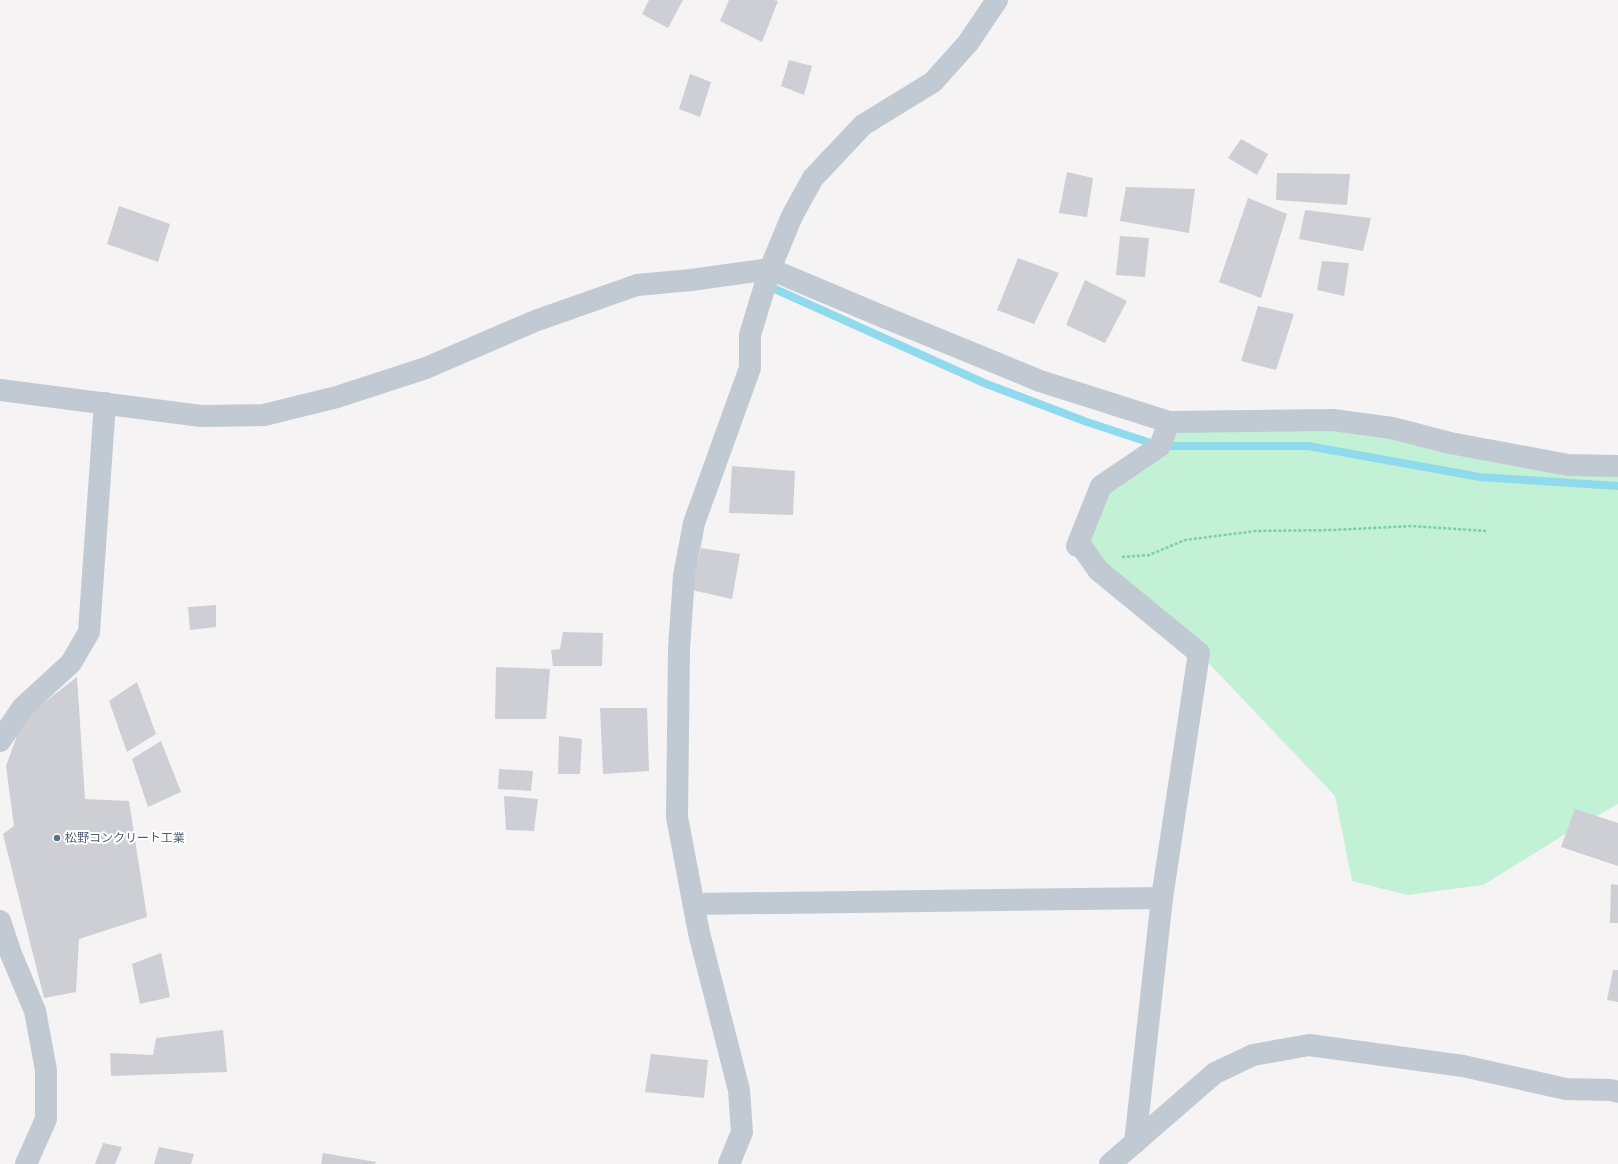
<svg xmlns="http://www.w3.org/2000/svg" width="1618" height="1164" font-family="Rubik,'Noto Sans JP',sans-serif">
	<rect width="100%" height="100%" fill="#f5f3f3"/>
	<path fill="#c3f1d5" d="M 1333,420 L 1618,466 L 1618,804 L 1580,825 L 1483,885 L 1407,895 L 1352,881 L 1335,796 L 1199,653 L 1082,547 L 1101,486 L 1160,446 L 1169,422 Z"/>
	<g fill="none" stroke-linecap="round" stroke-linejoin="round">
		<path stroke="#90daee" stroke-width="8" d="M 766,285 L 984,383 L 1087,422 L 1160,446 L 1308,446 L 1480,477 L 1618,486"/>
	</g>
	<g fill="#cdcfd5">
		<path d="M 649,0 L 683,0 L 668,28 L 642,14 Z"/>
		<path d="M 729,0 L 774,0 L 778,1 L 762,42 L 720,21 Z"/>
		<path d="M 789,60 L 812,66 L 804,95 L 781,86 Z"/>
		<path d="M 690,74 L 711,82 L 700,117 L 679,109 Z"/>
		<path d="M 1241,139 L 1268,154 L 1257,175 L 1228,158 Z"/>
		<path d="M 1067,172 L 1093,178 L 1087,217 L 1059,213 Z"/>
		<path d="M 1277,173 L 1350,174 L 1347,205 L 1276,200 Z"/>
		<path d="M 1126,187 L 1195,189 L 1189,233 L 1120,221 Z"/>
		<path d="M 1248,198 L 1287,214 L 1261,298 L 1219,282 Z"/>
		<path d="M 119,206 L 170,224 L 158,262 L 107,244 Z"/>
		<path d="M 1305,210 L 1371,218 L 1363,251 L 1299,239 Z"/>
		<path d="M 1120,236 L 1149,238 L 1145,277 L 1116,275 Z"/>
		<path d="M 1018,258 L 1059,273 L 1034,324 L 997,310 Z"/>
		<path d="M 1322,261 L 1349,263 L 1344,296 L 1317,290 Z"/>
		<path d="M 1085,280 L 1127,301 L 1105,343 L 1066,325 Z"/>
		<path d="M 1258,306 L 1294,314 L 1276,370 L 1241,361 Z"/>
		<path d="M 732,466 L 795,471 L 793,515 L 729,513 Z"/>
		<path d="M 701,548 L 740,554 L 732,599 L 692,590 Z"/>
		<path d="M 216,605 L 216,627 L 190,630 L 188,607 Z"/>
		<path d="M 563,632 L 603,633 L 602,666 L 553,666 L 551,650 L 560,649 Z"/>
		<path d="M 496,667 L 550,669 L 546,719 L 495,719 Z"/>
		<path d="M 77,677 L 85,799 L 129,801 L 147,917 L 79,939 L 76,992 L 44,998 L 3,834 L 14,826 L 6,766 L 23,719 Z"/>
		<path d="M 137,682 L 156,734 L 127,752 L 109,701 Z"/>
		<path d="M 600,708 L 647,708 L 649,771 L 603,774 Z"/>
		<path d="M 559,736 L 582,739 L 580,774 L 558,774 Z"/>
		<path d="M 161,741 L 181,792 L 148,807 L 132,759 Z"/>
		<path d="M 499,769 L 533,771 L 531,791 L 498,789 Z"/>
		<path d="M 504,796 L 538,799 L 534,831 L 506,830 Z"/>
		<path d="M 1575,809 L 1618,823 L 1618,866 L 1561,847 Z"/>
		<path d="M 1611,884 L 1618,885 L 1618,923 L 1610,923 Z"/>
		<path d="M 161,953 L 170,997 L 140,1004 L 132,964 Z"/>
		<path d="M 1613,970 L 1618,970 L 1618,1002 L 1607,1000 Z"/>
		<path d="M 223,1030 L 227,1072 L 111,1076 L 110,1053 L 153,1055 L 156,1038 Z"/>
		<path d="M 651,1054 L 708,1060 L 704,1098 L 645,1092 Z"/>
		<path d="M 103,1143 L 122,1147 L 115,1164 L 95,1164 Z"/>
		<path d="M 159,1147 L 194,1154 L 191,1164 L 154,1164 Z"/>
		<path d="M 323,1153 L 376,1162 L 375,1164 L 321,1164 Z"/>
	</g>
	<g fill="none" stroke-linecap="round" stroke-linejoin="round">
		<path stroke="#7ad0a6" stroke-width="2.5" stroke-dasharray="3 2" stroke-linecap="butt" d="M 1122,557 L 1149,555 L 1185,540 L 1256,531 L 1334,530 L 1411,526 L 1487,531"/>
		<g stroke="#c1cad2" stroke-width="22">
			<path d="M 0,390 L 201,416 L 264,415 L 337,397 L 426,368 L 535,321 L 637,285 L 691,280 L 770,269 L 879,315 L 1040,381 L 1169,422 L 1333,420 L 1392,428 L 1450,443 L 1568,465 L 1618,466"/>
			<path d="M 0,741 L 23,707 L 71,663 L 89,632 L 105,403"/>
			<path d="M 694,904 L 1162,898"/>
			<path d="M 0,921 L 11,954 L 35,1011 L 46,1070 L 46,1119 L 26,1164"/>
			<path d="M 1135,1143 L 1162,898 L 1199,653 L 1098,570 L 1082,547 L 1077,546 L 1101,486 L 1160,446 L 1169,422"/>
			<path d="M 729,1164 L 742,1132 L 739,1090 L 699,933 L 677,817 L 679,648 L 684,576 L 694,523 L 750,368 L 750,335 L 770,269 L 792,216 L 813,178 L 863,125 L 933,82 L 968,43 L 997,0"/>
			<path d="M 1110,1164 L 1215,1073 L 1253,1055 L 1309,1045 L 1463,1066 L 1566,1089 L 1611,1090 L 1618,1092"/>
		</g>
	</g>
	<circle fill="#5c6f8a" stroke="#fff" stroke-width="1.5" cx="57" cy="838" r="4"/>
	<g text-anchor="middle" stroke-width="4" stroke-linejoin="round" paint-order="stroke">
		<g font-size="12" fill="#4e5e75" stroke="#fff" text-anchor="start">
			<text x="65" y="842">松野コンクリート工業</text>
		</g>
	</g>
</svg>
